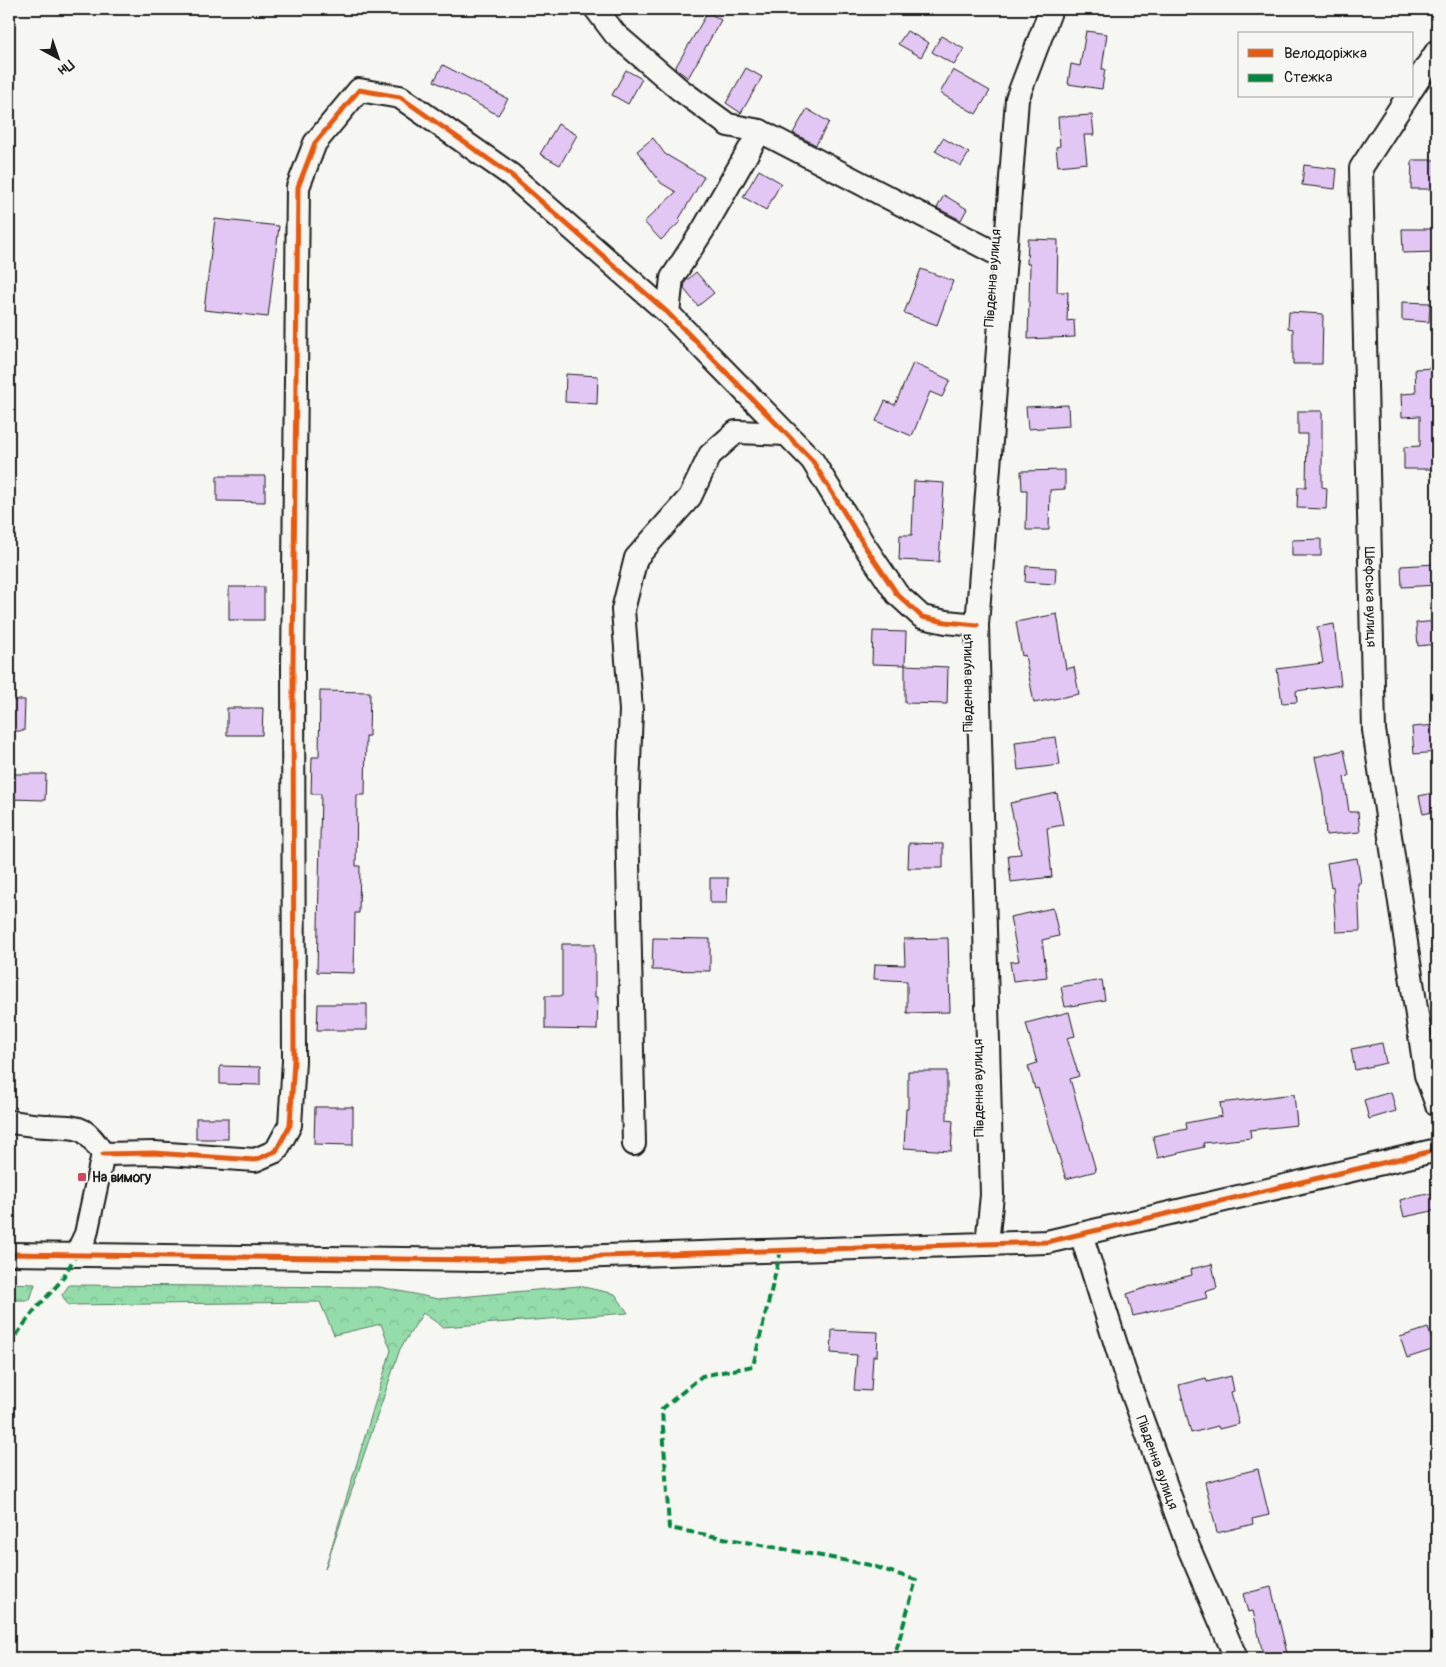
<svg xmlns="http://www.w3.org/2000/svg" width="1446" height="1667" font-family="Pangolin,sans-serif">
	<defs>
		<pattern id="forest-crowns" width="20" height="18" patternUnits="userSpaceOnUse" patternTransform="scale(1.25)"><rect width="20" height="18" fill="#94dcaa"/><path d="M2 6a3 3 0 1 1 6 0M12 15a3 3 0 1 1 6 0" fill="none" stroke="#7fbc92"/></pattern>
	</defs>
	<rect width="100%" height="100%" fill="#f6f6f2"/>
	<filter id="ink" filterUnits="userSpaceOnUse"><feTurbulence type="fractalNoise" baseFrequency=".02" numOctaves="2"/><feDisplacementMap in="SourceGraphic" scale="10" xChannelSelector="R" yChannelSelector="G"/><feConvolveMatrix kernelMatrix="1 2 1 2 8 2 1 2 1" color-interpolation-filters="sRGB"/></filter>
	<g filter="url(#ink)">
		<g fill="url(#forest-crowns)" stroke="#587c63">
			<path d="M 9,1283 L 35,1284 L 30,1300 L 9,1300 Z"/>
			<path d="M 69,1285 L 380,1287 L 438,1299 L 579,1286 L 615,1294 L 628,1313 L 443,1327 L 423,1313 L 400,1349 L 325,1569 L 391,1350 L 381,1324 L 334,1335 L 320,1302 L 68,1305 L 62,1295 Z"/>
		</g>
		<g fill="#e2c6f4" stroke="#1c1c1c">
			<path d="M 708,12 L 721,20 L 688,78 L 675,68 Z"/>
			<path d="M 907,31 L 929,43 L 921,57 L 898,44 Z"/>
			<path d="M 1086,31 L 1107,34 L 1102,69 L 1105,69 L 1102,89 L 1068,84 L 1071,64 L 1080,66 Z"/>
			<path d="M 941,36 L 964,49 L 954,65 L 932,52 Z"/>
			<path d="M 443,65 L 508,99 L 498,115 L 434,81 Z"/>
			<path d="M 746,68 L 762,77 L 741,113 L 726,103 Z"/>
			<path d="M 626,70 L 642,79 L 628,104 L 612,95 Z"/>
			<path d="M 953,70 L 990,91 L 976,114 L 940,93 Z"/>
			<path d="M 807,109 L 829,122 L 816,145 L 793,133 Z"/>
			<path d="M 1092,115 L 1094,135 L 1084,135 L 1087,163 L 1058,166 L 1056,147 L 1060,146 L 1058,117 Z"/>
			<path d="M 558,124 L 577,135 L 560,165 L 540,154 Z"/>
			<path d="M 653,138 L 665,154 L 704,177 L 679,219 L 681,221 L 661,240 L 644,222 L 676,192 L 661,183 L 637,151 Z"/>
			<path d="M 943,138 L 969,153 L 961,166 L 935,151 Z"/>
			<path d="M 1412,160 L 1437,160 L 1437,189 L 1411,189 Z"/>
			<path d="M 1304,165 L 1337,169 L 1335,189 L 1302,185 Z"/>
			<path d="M 759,170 L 781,183 L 766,210 L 743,197 Z"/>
			<path d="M 944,195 L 967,209 L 961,220 L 937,208 Z"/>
			<path d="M 215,219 L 279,226 L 268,317 L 204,310 Z"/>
			<path d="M 1402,229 L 1436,229 L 1436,252 L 1403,253 Z"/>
			<path d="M 1028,239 L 1058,240 L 1057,292 L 1068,292 L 1067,321 L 1074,320 L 1075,337 L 1028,339 L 1030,264 L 1027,264 Z"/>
			<path d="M 921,269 L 953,281 L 937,325 L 904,313 Z"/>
			<path d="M 696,272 L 714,293 L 698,306 L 684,289 L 685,282 Z"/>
			<path d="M 1402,302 L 1430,303 L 1429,322 L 1402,320 Z"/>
			<path d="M 1289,312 L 1323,314 L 1322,364 L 1293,364 L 1293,329 L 1288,328 Z"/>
			<path d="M 913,363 L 950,380 L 942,397 L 930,392 L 912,436 L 876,421 L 885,401 L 895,405 Z"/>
			<path d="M 1435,368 L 1437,404 L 1437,469 L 1404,469 L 1404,447 L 1420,446 L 1420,416 L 1402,417 L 1401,394 L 1416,393 L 1415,369 Z"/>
			<path d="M 566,374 L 598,376 L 597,404 L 565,402 Z"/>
			<path d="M 1068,405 L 1069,426 L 1028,429 L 1026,407 Z"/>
			<path d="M 1298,411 L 1322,411 L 1322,487 L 1327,488 L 1326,509 L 1297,508 L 1298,487 L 1306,487 L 1307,434 L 1298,434 Z"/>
			<path d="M 1065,470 L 1065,489 L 1050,490 L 1049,530 L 1026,530 L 1027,490 L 1022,490 L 1021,471 Z"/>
			<path d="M 217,476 L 265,476 L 265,502 L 217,501 Z"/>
			<path d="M 914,481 L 944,483 L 939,562 L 899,560 L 900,535 L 912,535 Z"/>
			<path d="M 1321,539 L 1321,556 L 1292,556 L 1292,540 Z"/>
			<path d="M 1436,564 L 1437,585 L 1402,587 L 1401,566 Z"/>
			<path d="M 1026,566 L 1056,568 L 1055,584 L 1025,582 Z"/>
			<rect x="229" y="587" width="35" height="33"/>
			<path d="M 1057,614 L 1066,669 L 1074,667 L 1079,694 L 1034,703 L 1025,655 L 1022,656 L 1016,622 Z"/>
			<path d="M 1437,621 L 1437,644 L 1418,646 L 1416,623 Z"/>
			<path d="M 1334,624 L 1341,685 L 1296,691 L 1297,702 L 1282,703 L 1277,669 L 1323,663 L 1317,627 Z"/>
			<path d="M 873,631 L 906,632 L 905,665 L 872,664 Z"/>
			<path d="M 905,665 L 948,667 L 947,704 L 905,703 Z"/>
			<path d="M 320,691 L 370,692 L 369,736 L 366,736 L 365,795 L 357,795 L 356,866 L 360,866 L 359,913 L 355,913 L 354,973 L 317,972 L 321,794 L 311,794 L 312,757 L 319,757 Z"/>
			<path d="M 9,700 L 25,700 L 24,731 L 9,731 Z"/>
			<path d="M 227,708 L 263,708 L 262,735 L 227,735 Z"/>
			<path d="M 1437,725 L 1437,752 L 1414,754 L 1412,727 Z"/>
			<path d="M 1056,737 L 1060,765 L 1018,770 L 1015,742 Z"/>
			<path d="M 1344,750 L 1349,776 L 1344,777 L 1349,812 L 1358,812 L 1360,832 L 1326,835 L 1323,796 L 1315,757 Z"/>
			<path d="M 9,774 L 46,774 L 45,800 L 9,799 Z"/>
			<path d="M 1437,792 L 1437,811 L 1423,814 L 1419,796 Z"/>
			<path d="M 1057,793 L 1063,825 L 1047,828 L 1052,877 L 1011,882 L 1008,855 L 1021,854 L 1010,803 Z"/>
			<path d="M 909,843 L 943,844 L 943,868 L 908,868 Z"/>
			<path d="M 1357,858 L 1361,883 L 1358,883 L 1360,931 L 1336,932 L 1333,887 L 1331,888 L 1327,863 Z"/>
			<path d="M 710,878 L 728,878 L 727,903 L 710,903 Z"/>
			<path d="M 1053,908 L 1059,936 L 1042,940 L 1047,977 L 1013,981 L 1010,962 L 1019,961 L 1010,917 Z"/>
			<path d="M 653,938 L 710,939 L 710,971 L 652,970 Z"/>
			<path d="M 948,938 L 950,1012 L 907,1013 L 907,981 L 874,979 L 875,964 L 905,965 L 904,939 Z"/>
			<path d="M 562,944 L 595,944 L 595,997 L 598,997 L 597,1030 L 545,1029 L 545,996 L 562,996 Z"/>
			<path d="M 1102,980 L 1105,1000 L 1065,1007 L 1061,987 Z"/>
			<path d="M 318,1004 L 367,1004 L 367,1030 L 317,1030 Z"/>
			<path d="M 1069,1012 L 1075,1036 L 1067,1038 L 1079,1076 L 1070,1079 L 1096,1171 L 1066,1179 L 1038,1088 L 1035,1089 L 1028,1066 L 1037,1063 L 1026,1023 Z"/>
			<path d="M 1382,1043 L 1386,1063 L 1355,1070 L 1351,1049 Z"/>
			<path d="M 220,1066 L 260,1067 L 260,1085 L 220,1084 Z"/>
			<path d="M 908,1071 L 947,1071 L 947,1120 L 953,1121 L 951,1151 L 904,1148 L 906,1109 L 908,1109 Z"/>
			<path d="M 1391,1092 L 1396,1111 L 1369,1119 L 1364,1100 Z"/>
			<path d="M 1294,1094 L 1297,1125 L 1250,1130 L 1251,1138 L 1203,1143 L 1204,1147 L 1158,1158 L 1153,1136 L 1187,1129 L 1186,1123 L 1222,1116 L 1220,1103 Z"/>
			<path d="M 315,1107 L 353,1107 L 353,1145 L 314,1144 Z"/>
			<rect x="196" y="1118" width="32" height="21"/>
			<path d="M 1437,1192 L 1437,1210 L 1404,1217 L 1400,1200 Z"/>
			<path d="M 1212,1264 L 1217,1288 L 1205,1292 L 1207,1298 L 1133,1316 L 1127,1294 L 1157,1284 L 1192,1275 L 1191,1269 Z"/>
			<path d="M 1428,1328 L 1435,1349 L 1407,1358 L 1400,1337 Z"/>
			<path d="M 832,1330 L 878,1332 L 877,1356 L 873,1356 L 871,1391 L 854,1390 L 857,1355 L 831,1353 Z"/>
			<path d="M 1231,1376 L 1234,1391 L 1231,1392 L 1239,1424 L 1219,1429 L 1218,1426 L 1191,1433 L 1179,1385 L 1206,1378 L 1207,1382 Z"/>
			<path d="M 1258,1469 L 1269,1515 L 1252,1519 L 1253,1524 L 1217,1533 L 1205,1482 Z"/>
			<path d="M 1271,1587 L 1287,1653 L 1264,1658 L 1253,1611 L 1248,1612 L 1243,1594 Z"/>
		</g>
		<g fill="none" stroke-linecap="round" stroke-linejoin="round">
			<defs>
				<g id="minor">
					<path d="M 596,9 L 615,34 L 679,89 L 728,125 L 760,131"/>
					<path d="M 1412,89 L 1437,51"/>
					<path id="s1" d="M 1408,96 L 1361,168 L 1374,730 L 1426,1075 L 1437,1105"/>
					<path d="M 668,313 L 672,278 L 703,230 L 760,131 L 1005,258"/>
					<path d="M 9,1122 C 22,1123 35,1126 48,1126 C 81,1128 83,1124 103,1154 L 86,1234 L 76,1255"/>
					<path d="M 634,1144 L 627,815 L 631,710 L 623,610 L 636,558 L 690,497 L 710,455 L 736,432 L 786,434"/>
					<path d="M 103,1154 L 154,1153 L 255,1160 L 276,1151 L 290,1125 L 294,1061 L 293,666 L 298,187 L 315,143 L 359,90 L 400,97 L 511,175 L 668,313 L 812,460 L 864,545 L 897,594 L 922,617 L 946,622 L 977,625"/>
					<path id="s2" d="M 1081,1234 L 1124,1370 L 1188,1546 L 1236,1658"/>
					<path d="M 987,1244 L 992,1195 L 977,625 L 1017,99 L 1051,9"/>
					<path d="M 9,1254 L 480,1260 L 1047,1242 L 1437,1150"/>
				</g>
			</defs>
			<use href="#minor" stroke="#1c1c1c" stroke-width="26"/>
			<use href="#minor" stroke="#f6f6f2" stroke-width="22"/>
			<g stroke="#00873e" stroke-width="4" stroke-dasharray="8 4" stroke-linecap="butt">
				<path d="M 781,1250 L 753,1366 L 702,1376 L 662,1409 L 669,1528 L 870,1565 L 916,1580 L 894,1658"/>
				<path d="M 9,1345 L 33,1312 L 61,1281 L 76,1255"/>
			</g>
			<defs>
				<g id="cycleway">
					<path d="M 103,1154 L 154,1153 L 255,1160 L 276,1151 L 290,1125 L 294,1061 L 293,666 L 298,187 L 315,143 L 359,90 L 400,97 L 511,175 L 668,313 L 812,460 L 864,545 L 897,594 L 922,617 L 946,622 L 977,625"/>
					<path d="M 9,1254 L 480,1260 L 1047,1242 L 1437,1150"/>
				</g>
			</defs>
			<use href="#cycleway" stroke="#f6f6f2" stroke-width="8"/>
			<use href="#cycleway" stroke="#e8590c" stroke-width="5"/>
		</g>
	</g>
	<rect fill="#d1495b" stroke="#f6f6f2" stroke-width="2" x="77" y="1172" width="10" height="10" rx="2.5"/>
	<g text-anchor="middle" stroke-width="4" stroke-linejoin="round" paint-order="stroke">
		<g font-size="14" fill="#1c1c1c" stroke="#f6f6f2">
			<text transform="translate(992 278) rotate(-86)" y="5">Південна вулиця</text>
			<text dy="5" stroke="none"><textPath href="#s1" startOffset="515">Шефська вулиця</textPath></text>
			<text transform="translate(967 683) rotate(-91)" y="5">Південна вулиця</text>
			<text transform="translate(978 1088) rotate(-91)" y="5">Південна вулиця</text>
			<text dy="5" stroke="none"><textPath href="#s2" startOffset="241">Південна вулиця</textPath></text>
		</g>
		<g font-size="14" font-weight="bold" fill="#1c1c1c" stroke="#f6f6f2" text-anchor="start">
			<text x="92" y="1182">На вимогу</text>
		</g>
	</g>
	<rect width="1446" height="1667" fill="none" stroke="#f6f6f2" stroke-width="30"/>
	<rect x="15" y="15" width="1416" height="1637" fill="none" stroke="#1c1c1c" stroke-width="2" filter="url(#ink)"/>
	<rect x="1238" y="32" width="175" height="65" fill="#f6f6f2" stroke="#9f9f9c"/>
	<rect x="1248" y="49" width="25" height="8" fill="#e8590c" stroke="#9f9f9c"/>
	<text x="1284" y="58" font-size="15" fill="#1c1c1c">Велодоріжка</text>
	<rect x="1248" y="74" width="25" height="8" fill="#00873e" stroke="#9f9f9c"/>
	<text x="1284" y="82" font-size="15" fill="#1c1c1c">Стежка</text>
	<g transform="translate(58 58) rotate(140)" stroke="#f6f6f2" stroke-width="4" paint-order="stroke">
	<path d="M0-4L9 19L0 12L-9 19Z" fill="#1c1c1c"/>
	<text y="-8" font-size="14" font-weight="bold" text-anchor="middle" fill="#1c1c1c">Пн</text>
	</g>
</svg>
